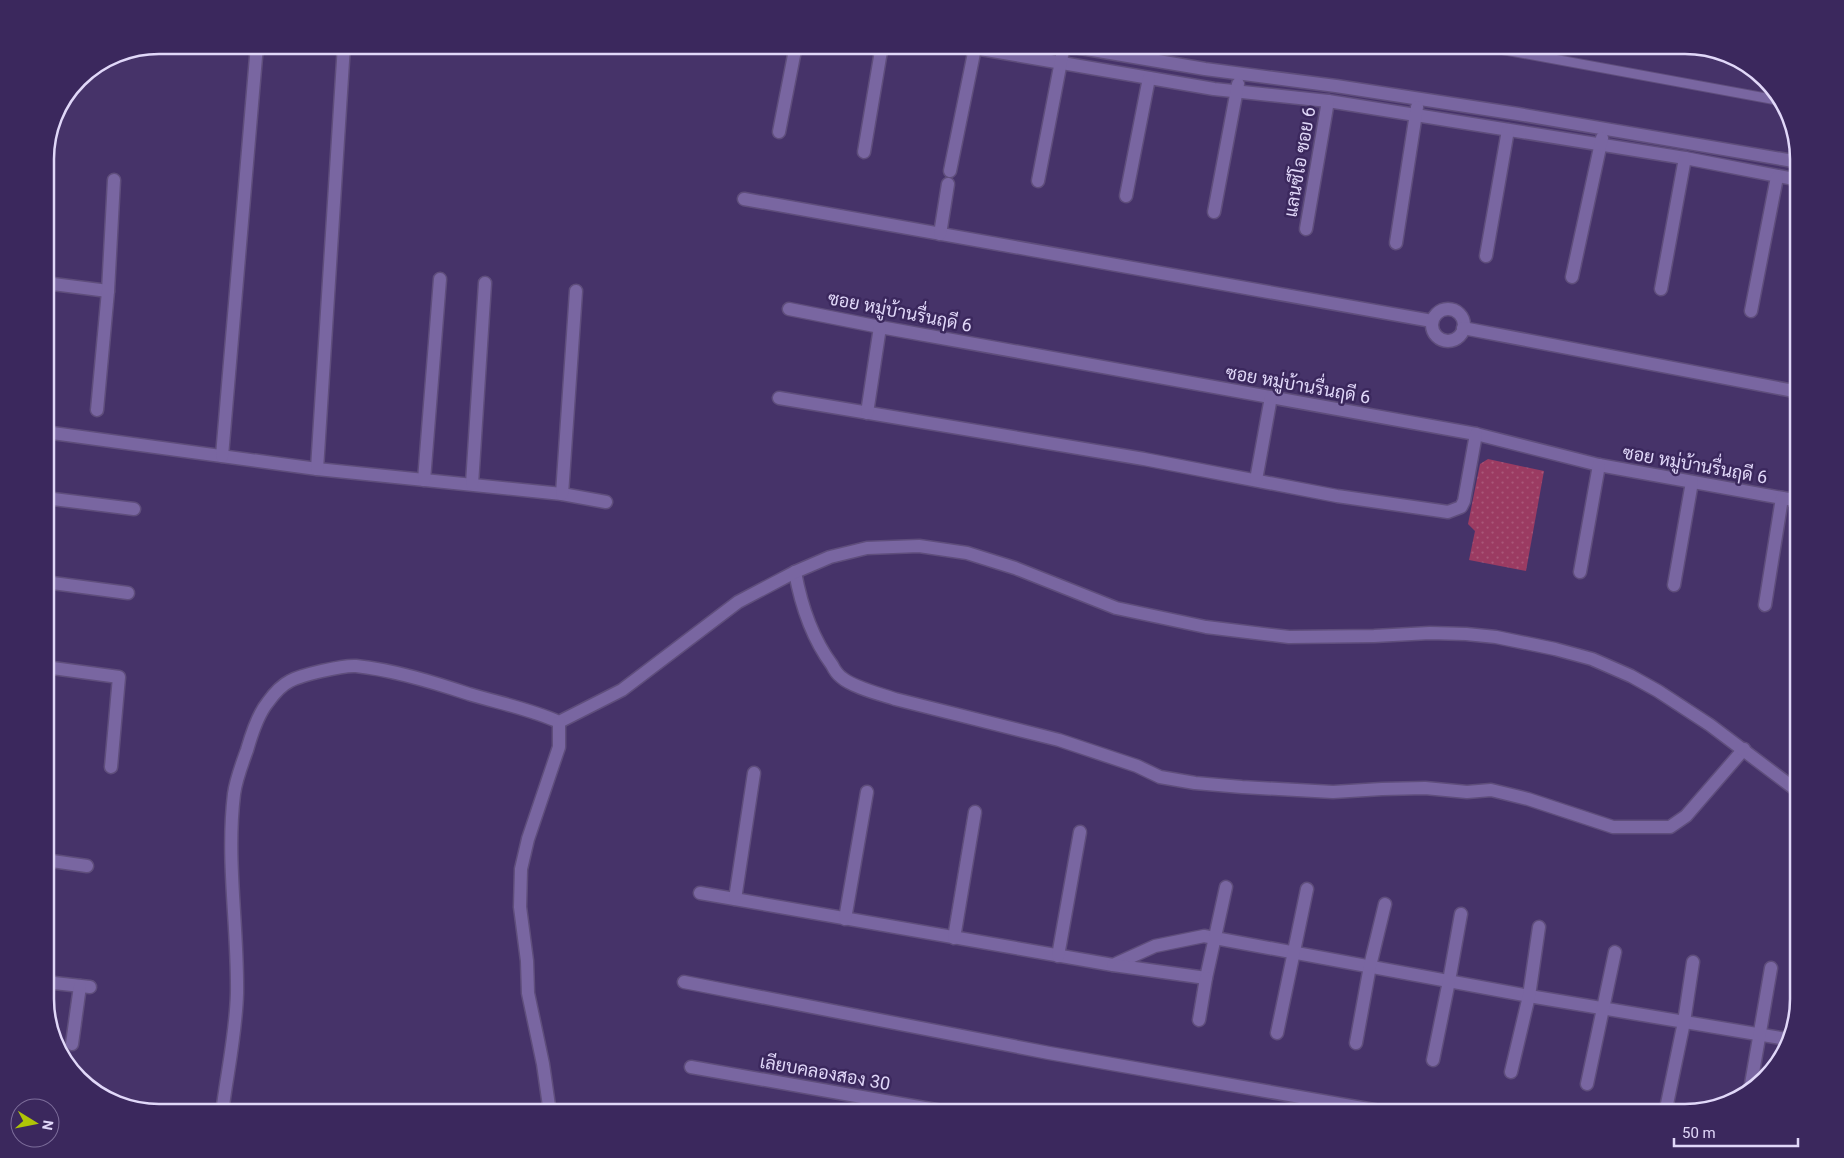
<svg xmlns="http://www.w3.org/2000/svg" width="1844" height="1158" font-family="Roboto,Sarabun,sans-serif">
	<defs>
		<pattern id="park-dots" width="8" height="8" patternUnits="userSpaceOnUse" patternTransform="scale(1.25)"><rect width="8" height="8" fill="#9b3b62"/><path d="M2 2h.1M6 6h.1" fill="none" stroke="#a95779" stroke-width="1.8" stroke-linecap="round"/></pattern>
	</defs>
	<rect width="100%" height="100%" fill="#463369"/>
	<path fill="url(#park-dots)" d="M 1488,459 L 1544,471 L 1526,571 L 1469,560 L 1475,531 L 1468,524 L 1480,464 Z"/>
	<g fill="none" stroke-linecap="round" stroke-linejoin="round">
		<defs>
			<path id="lane" d="M 1478,45 L 1782,101"/>
			<g id="street">
				<path d="M 957,45 L 1214,89 L 1328,101 L 1685,158 L 1799,180"/>
				<path d="M 1063,45 L 1205,69 L 1336,86 L 1518,114 L 1799,162"/>
				<path d="M 779,132 L 796,45"/>
				<path d="M 864,152 L 882,45"/>
				<path d="M 950,171 L 975,48"/>
				<path d="M 1038,181 L 1062,56"/>
				<path d="M 1126,196 L 1149,78"/>
				<path d="M 744,199 L 1432,321"/>
				<path d="M 1214,212 L 1238,84"/>
				<path d="M 1306,229 L 1328,101"/>
				<path d="M 940,234 L 948,184"/>
				<path d="M 1396,243 L 1417,107"/>
				<path d="M 1486,256 L 1508,130"/>
				<path d="M 1572,277 L 1602,138"/>
				<path d="M 45,283 L 108,291"/>
				<path d="M 1661,289 L 1685,158"/>
				<path d="M 789,309 L 880,327 L 1476,434 L 1599,465 L 1799,501"/>
				<circle cx="1448" cy="325" r="16"/>
				<path d="M 1751,311 L 1777,177"/>
				<path d="M 1463,328 L 1799,392"/>
				<path d="M 779,398 L 1144,459 L 1337,496 L 1448,512 L 1461,507 L 1464,501 L 1476,434"/>
				<path d="M 97,410 L 108,291 L 114,180"/>
				<path d="M 867,413 L 880,327"/>
				<path d="M 45,432 L 317,469 L 562,494 L 606,502"/>
				<path d="M 222,456 L 257,45"/>
				<path d="M 317,469 L 344,45"/>
				<path d="M 424,480 L 440,279"/>
				<path d="M 1256,480 L 1271,397"/>
				<path d="M 472,484 L 485,283"/>
				<path d="M 562,494 L 576,291"/>
				<path d="M 45,498 L 134,509"/>
				<path d="M 795,572 C 801,605 812,638 832,665 C 834,669 837,674 841,677 C 852,687 880,694 895,699 L 1059,740 L 1137,766 L 1160,777 L 1195,783 L 1242,787 L 1333,792 L 1382,789 L 1425,788 L 1467,792 L 1491,790 L 1528,799 L 1613,827 L 1670,827 L 1686,816 L 1744,749"/>
				<path d="M 1580,572 L 1599,465"/>
				<path d="M 45,582 L 128,593"/>
				<path d="M 1674,585 L 1692,482"/>
				<path d="M 1765,605 L 1782,498"/>
				<path d="M 45,667 L 119,677 L 111,767"/>
				<path d="M 45,860 L 87,866"/>
				<path d="M 700,893 L 1113,965 L 1155,946 L 1204,936 L 1529,996 L 1787,1039"/>
				<path d="M 735,899 L 754,773"/>
				<path d="M 845,919 L 867,792"/>
				<path d="M 954,938 L 975,812"/>
				<path d="M 1058,956 L 1080,832"/>
				<path d="M 1113,965 L 1206,978 L 1226,887"/>
				<path d="M 45,982 L 90,987"/>
				<path d="M 684,982 L 1049,1053 L 1391,1113"/>
				<path d="M 1199,1020 L 1206,978"/>
				<path d="M 1277,1033 L 1307,889"/>
				<path d="M 1356,1043 L 1370,966 L 1385,904"/>
				<path d="M 72,1044 L 80,986"/>
				<path d="M 1433,1060 L 1449,981 L 1461,914"/>
				<path d="M 691,1067 L 953,1113"/>
				<path d="M 1511,1072 L 1529,996 L 1539,927"/>
				<path d="M 1587,1084 L 1615,952"/>
				<path d="M 1750,1090 L 1771,968"/>
				<path d="M 1667,1104 L 1684,1022 L 1693,962"/>
				<path d="M 222,1113 C 227,1073 236,1034 237,993 C 238,926 226,861 234,794 C 236,779 242,764 247,750 C 251,736 258,714 268,702 C 273,695 282,685 290,681 C 301,675 343,665 356,666 C 394,670 433,682 469,694 C 499,703 530,709 559,722 L 622,690 L 738,602 L 795,572 L 830,557 L 867,548 L 919,546 L 967,553 L 1015,568 L 1116,608 L 1206,627 L 1289,637 L 1374,636 L 1430,633 L 1466,634 L 1496,637 L 1555,649 L 1592,659 L 1631,676 L 1658,691 L 1710,725 L 1799,792"/>
				<path d="M 550,1113 L 543,1064 L 528,993 L 527,961 L 520,907 L 521,869 L 528,839 L 559,747 L 559,722"/>
			</g>
		</defs>
		<use href="#lane" stroke="#5f4e7c" stroke-width="11"/>
		<use href="#street" stroke="#5f4e7c" stroke-width="15"/>
		<use href="#lane" stroke="#7966a1" stroke-width="9"/>
		<use href="#street" stroke="#7966a1" stroke-width="12"/>
	</g>
	<g text-anchor="middle" stroke-width="5" stroke-linejoin="round" paint-order="stroke">
		<g font-size="18" fill="#e1d8f9" stroke="#3b285d">
			<text transform="translate(1300 162) rotate(-80)" y="6">แลนซีโอ ซอย 6</text>
			<text transform="translate(900 312) rotate(11)" y="6">ซอย หมู่บ้านรื่นฤดี 6</text>
			<text transform="translate(1298 385) rotate(10)" y="6">ซอย หมู่บ้านรื่นฤดี 6</text>
			<text transform="translate(1695 465) rotate(10)" y="6">ซอย หมู่บ้านรื่นฤดี 6</text>
			<text transform="translate(825 1073) rotate(10)" y="6">เลียบคลองสอง 30</text>
		</g>
	</g>
	<path d="M0 0H1844V1158H0ZM159 54H1685A105 105 0 0 1 1790 159V999A105 105 0 0 1 1685 1104H159A105 105 0 0 1 54 999V159A105 105 0 0 1 159 54Z" fill="#3b285d" fill-rule="evenodd"/>
	<path fill="none" stroke="#e1d8f9" stroke-width="2.5" d="M159 54H1685A105 105 0 0 1 1790 159V999A105 105 0 0 1 1685 1104H159A105 105 0 0 1 54 999V159A105 105 0 0 1 159 54Z"/>
	<g transform="translate(35 1123) rotate(100)"><circle r="24" fill="#3b285d" stroke="#7d6e9b"/>
	<path d="M0-4L9 19L0 12L-9 19Z" fill="#afc507"/>
	<text y="-8" font-size="14" font-weight="bold" text-anchor="middle" fill="#e1d8f9">N</text>
	</g>
	<path d="M1674 1138v8h124v-8" fill="none" stroke="#e1d8f9" stroke-width="2.5"/>
	<text x="1682" y="1138" font-size="15" fill="#e1d8f9" stroke="#3b285d" stroke-width="4" paint-order="stroke">50 m</text>
</svg>
